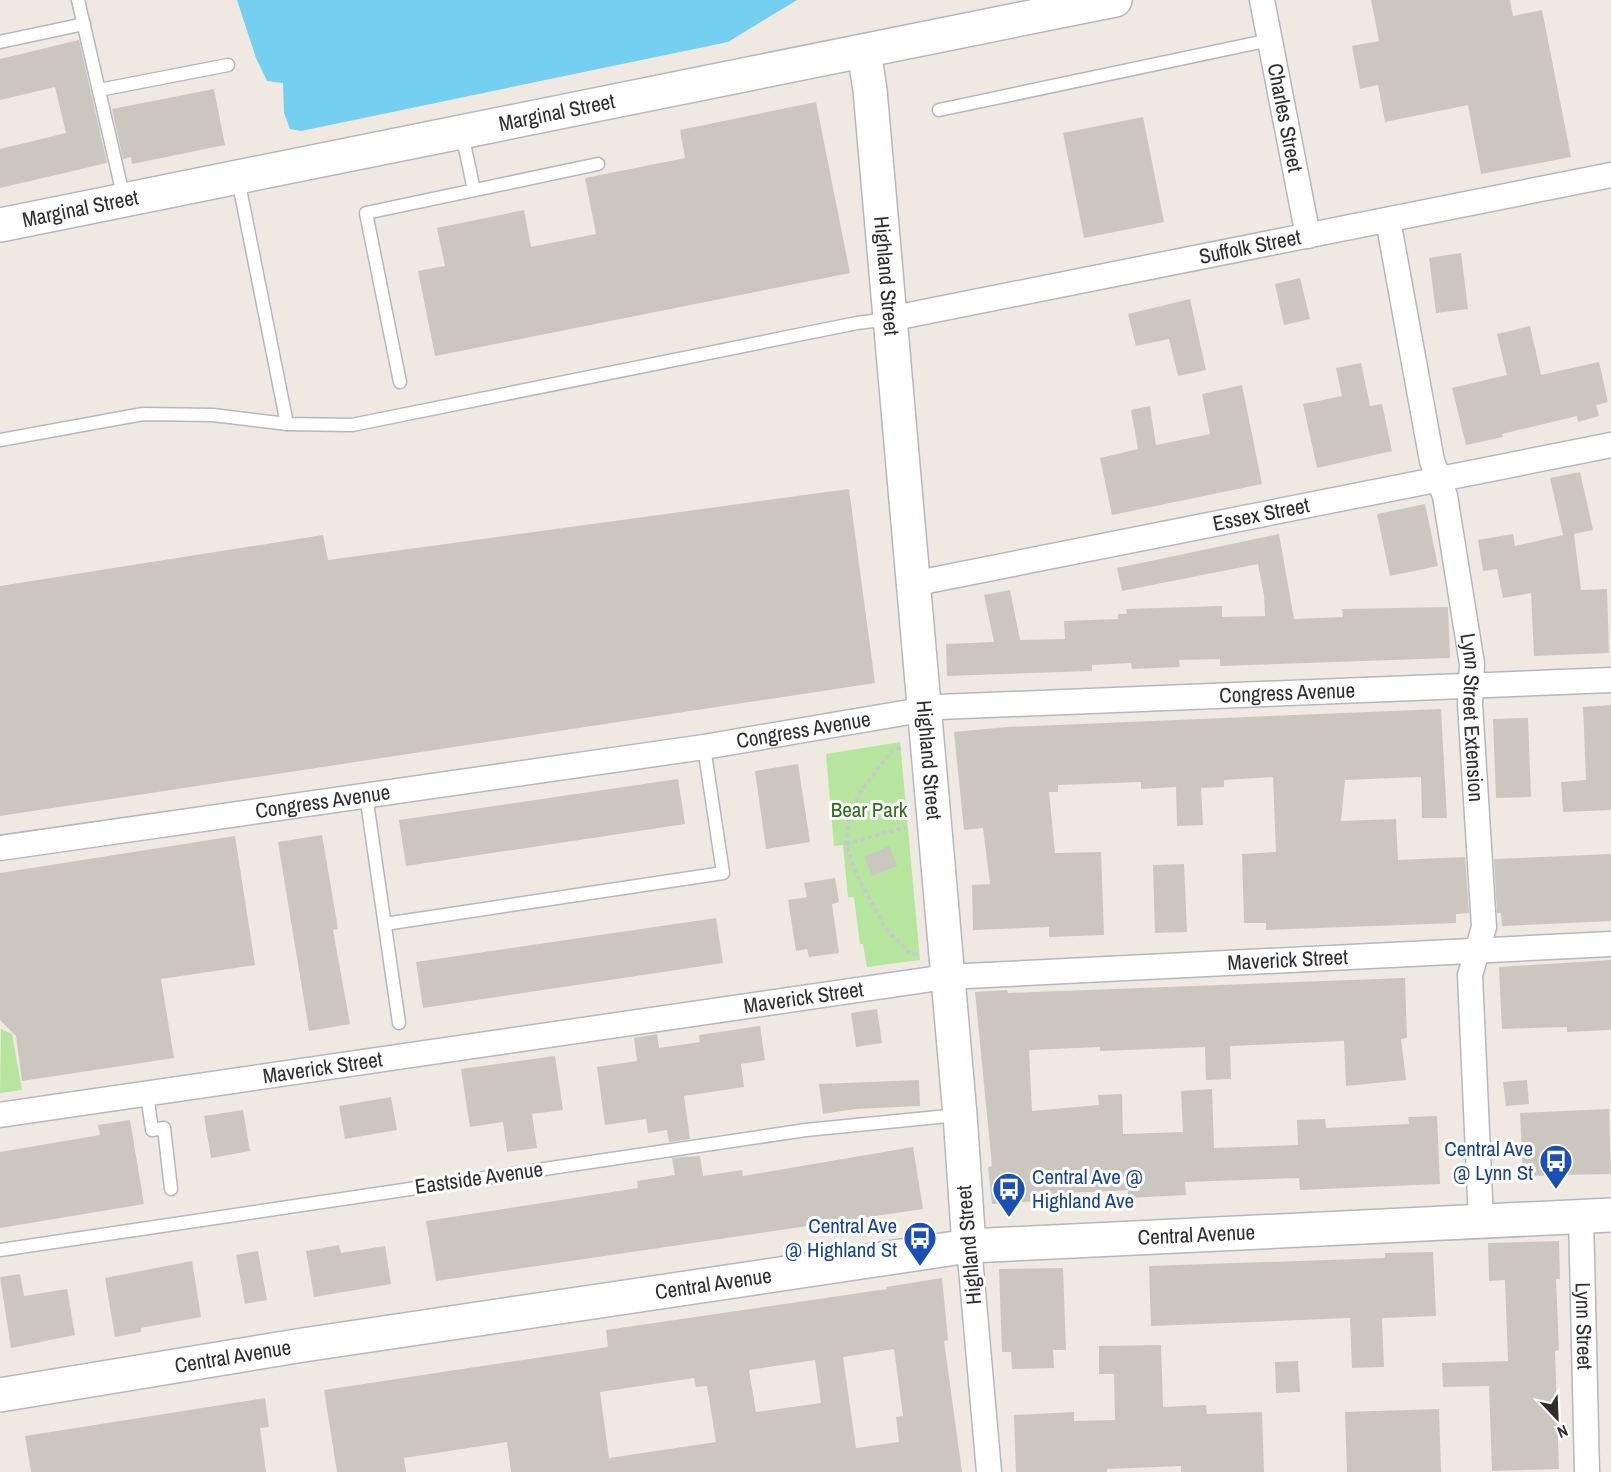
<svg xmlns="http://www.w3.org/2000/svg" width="1611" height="1472" font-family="'Archivo Narrow',sans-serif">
	<rect width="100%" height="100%" fill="#efe9e1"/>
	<g fill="#b6e59e">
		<path d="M 900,742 L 920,960 L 867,967 L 863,944 L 860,944 L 854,897 L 848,897 L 843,845 L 834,846 L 826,754 Z"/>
		<path d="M 1,1029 L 12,1034 L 22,1090 L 0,1093 Z"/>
	</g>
	<path fill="#75cff0" d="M 237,0 L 797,0 L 728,42 L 301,131 L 290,129 L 284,113 L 283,83 L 267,81 L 256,58 Z"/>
	<g fill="#cbc7bf" fill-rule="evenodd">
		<path d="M 1371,0 L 1510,0 L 1513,16 L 1542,10 L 1571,157 L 1481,174 L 1468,105 L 1385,122 L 1378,85 L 1360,89 L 1352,46 L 1379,41 Z"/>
		<path d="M 79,40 L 107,163 L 0,188 L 0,149 L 66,133 L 55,87 L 0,100 L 0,59 Z"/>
		<path d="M 214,89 L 225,145 L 132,164 L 131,157 L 123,159 L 112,109 Z"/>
		<path d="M 816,102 L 850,273 L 435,356 L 418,271 L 445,266 L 437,228 L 524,210 L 531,247 L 596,234 L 585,178 L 685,158 L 680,130 Z"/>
		<path d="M 1143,117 L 1164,222 L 1084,238 L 1063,133 Z"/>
		<path d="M 1461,253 L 1468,309 L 1436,313 L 1429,258 Z"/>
		<path d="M 1300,278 L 1310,319 L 1284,325 L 1275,284 Z"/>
		<path d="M 1190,299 L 1206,370 L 1178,376 L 1169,339 L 1136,346 L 1128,314 Z"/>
		<path d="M 1530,326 L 1541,375 L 1599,362 L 1608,402 L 1596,405 L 1599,416 L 1578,422 L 1577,416 L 1502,434 L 1503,437 L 1466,445 L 1452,388 L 1507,375 L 1497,334 Z"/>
		<path d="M 1361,363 L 1370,406 L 1382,404 L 1392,451 L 1317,468 L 1303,404 L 1342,396 L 1336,368 Z"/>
		<path d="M 1242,385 L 1262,484 L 1112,515 L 1100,458 L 1138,449 L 1131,410 L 1150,406 L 1156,445 L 1210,434 L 1202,394 Z"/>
		<path d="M 1580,472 L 1593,530 L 1574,534 L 1581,590 L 1607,589 L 1609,653 L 1534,656 L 1531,593 L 1503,598 L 1497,569 L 1483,571 L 1478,540 L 1513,534 L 1515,546 L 1563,535 L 1550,478 Z"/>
		<path d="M 849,489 L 875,683 L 0,816 L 0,586 L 323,535 L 328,560 Z"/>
		<path d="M 1425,504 L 1438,566 L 1390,576 L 1377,514 Z"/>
		<path d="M 1279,534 L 1294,619 L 1343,617 L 1342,609 L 1448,607 L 1450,658 L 1220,666 L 1220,659 L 1179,660 L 1180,667 L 1132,669 L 1131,663 L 1092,665 L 1092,671 L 947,676 L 946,644 L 994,642 L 984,595 L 1010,590 L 1020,640 L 1065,639 L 1064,621 L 1118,619 L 1118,614 L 1127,614 L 1126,609 L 1222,606 L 1222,617 L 1265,616 L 1264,595 L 1258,564 L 1122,591 L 1117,568 Z"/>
		<path d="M 1611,705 L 1611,810 L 1563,812 L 1561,782 L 1586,780 L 1583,707 Z"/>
		<path d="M 1441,709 L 1447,818 L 1422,818 L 1421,777 L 1394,778 L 1345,780 L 1341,821 L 1396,819 L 1398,860 L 1465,857 L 1469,913 L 1456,914 L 1456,923 L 1266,930 L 1266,923 L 1244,923 L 1242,854 L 1276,852 L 1273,777 L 1224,780 L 1224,787 L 1201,788 L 1203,825 L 1177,826 L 1176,787 L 1141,789 L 1141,782 L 1058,785 L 1058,792 L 1049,792 L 1055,853 L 1101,852 L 1104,935 L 1049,937 L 1049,927 L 973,930 L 972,885 L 990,884 L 983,828 L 964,830 L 954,732 L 1007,727 Z"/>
		<path d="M 1528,718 L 1531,797 L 1496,798 L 1493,719 Z"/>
		<path d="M 798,764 L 810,842 L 766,849 L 755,771 Z"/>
		<path d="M 678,779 L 685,824 L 406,866 L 399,820 Z"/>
		<path d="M 322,835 L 338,929 L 333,930 L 350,1024 L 309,1031 L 278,842 Z"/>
		<path d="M 235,836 L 255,965 L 161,979 L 174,1058 L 22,1081 L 16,1036 L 0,1020 L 0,873 Z"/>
		<path d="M 889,846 L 897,866 L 872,876 L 864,857 Z"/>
		<path d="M 1611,854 L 1611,921 L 1502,926 L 1501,913 L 1497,913 L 1494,859 Z"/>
		<path d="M 1184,864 L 1187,932 L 1155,933 L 1153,865 Z"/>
		<path d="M 835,878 L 839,902 L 832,904 L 839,953 L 809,957 L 807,949 L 796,951 L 788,900 L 807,897 L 804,883 Z"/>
		<path d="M 716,918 L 723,963 L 423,1008 L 416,962 Z"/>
		<path d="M 1611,960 L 1611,1030 L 1567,1032 L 1567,1027 L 1502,1029 L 1499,967 Z"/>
		<path d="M 1405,978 L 1407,1038 L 1401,1039 L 1406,1080 L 1346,1086 L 1344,1041 L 1230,1046 L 1231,1079 L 1206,1080 L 1205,1047 L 1100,1051 L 1100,1047 L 1029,1050 L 1032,1111 L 1099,1105 L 1098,1095 L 1122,1094 L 1123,1134 L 1183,1132 L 1181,1091 L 1212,1089 L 1214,1148 L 1298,1145 L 1297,1120 L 1325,1119 L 1326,1128 L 1409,1124 L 1408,1117 L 1437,1116 L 1440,1184 L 1300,1190 L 1299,1178 L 1185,1182 L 1186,1195 L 1128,1198 L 1128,1190 L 1115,1191 L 1036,1194 L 1037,1201 L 992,1204 L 988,1167 L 992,1166 L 975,992 L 1007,990 L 1008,993 Z"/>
		<path d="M 877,1009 L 882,1043 L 856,1047 L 851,1013 Z"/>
		<path d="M 760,1026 L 765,1060 L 741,1064 L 744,1087 L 684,1096 L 690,1139 L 669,1142 L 667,1130 L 648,1133 L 646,1119 L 605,1125 L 597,1067 L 637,1061 L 634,1038 L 657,1034 L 659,1048 L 700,1042 L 699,1035 Z"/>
		<path d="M 555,1056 L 563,1110 L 532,1114 L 537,1148 L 507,1152 L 503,1122 L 470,1127 L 461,1069 Z"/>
		<path d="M 919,1080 L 920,1106 L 855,1109 L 823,1114 L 819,1084 Z"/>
		<path d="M 1527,1080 L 1529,1104 L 1506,1106 L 1503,1082 Z"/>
		<path d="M 391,1097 L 397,1130 L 345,1139 L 339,1106 Z"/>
		<path d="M 1609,1109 L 1611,1174 L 1523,1176 L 1520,1113 Z"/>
		<path d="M 243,1110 L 250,1151 L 211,1158 L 204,1116 Z"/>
		<path d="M 130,1120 L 144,1204 L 0,1228 L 0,1152 L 100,1135 L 98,1125 Z"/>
		<path d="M 913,1147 L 923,1209 L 436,1281 L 426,1221 L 638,1188 L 637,1181 L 675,1175 L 672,1158 L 700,1156 L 703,1176 L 742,1170 L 743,1176 Z"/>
		<path d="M 1559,1241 L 1560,1279 L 1556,1279 L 1559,1350 L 1555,1351 L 1559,1469 L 1492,1471 L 1489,1386 L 1443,1387 L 1442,1363 L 1508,1361 L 1505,1280 L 1489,1281 L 1488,1243 Z"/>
		<path d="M 339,1245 L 341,1253 L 385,1246 L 391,1284 L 314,1297 L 306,1251 Z"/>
		<path d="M 258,1251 L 267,1300 L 245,1304 L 236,1255 Z"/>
		<path d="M 1433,1252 L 1436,1316 L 1382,1318 L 1384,1367 L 1352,1368 L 1350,1318 L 1151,1326 L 1149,1266 L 1385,1258 L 1385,1253 Z"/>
		<path d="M 192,1261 L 201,1317 L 141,1328 L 141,1332 L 115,1337 L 105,1278 Z"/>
		<path d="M 1063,1268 L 1066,1350 L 1053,1350 L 1054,1368 L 1012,1369 L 1011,1352 L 1002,1352 L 999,1269 Z"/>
		<path d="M 20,1274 L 24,1296 L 67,1289 L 75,1335 L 11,1348 L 0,1277 Z"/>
		<path d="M 942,1278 L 948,1340 L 944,1341 L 962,1472 L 511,1472 L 507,1442 L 404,1458 L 406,1472 L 337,1472 L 324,1390 L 608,1347 L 606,1330 L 887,1289 L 886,1287 ZM 894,1349 L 903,1416 L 896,1417 L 899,1442 L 856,1448 L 843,1357 ZM 815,1360 L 821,1403 L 756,1412 L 749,1370 ZM 694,1378 L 696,1387 L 707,1386 L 716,1442 L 609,1458 L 600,1392 Z"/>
		<path d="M 1161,1345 L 1163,1407 L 1206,1405 L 1207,1414 L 1262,1412 L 1264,1472 L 1181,1472 L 1181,1466 L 1107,1469 L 1107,1472 L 1016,1472 L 1014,1415 L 1074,1412 L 1074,1421 L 1115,1420 L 1114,1374 L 1099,1374 L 1099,1346 Z"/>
		<path d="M 1298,1361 L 1300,1392 L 1276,1393 L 1275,1362 Z"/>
		<path d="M 265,1398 L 269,1427 L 260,1428 L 266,1472 L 31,1472 L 25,1436 Z"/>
		<path d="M 1439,1409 L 1441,1472 L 1347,1472 L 1345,1412 Z"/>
	</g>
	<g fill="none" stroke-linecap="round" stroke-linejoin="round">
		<defs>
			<g id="lane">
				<path d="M 78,0 L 124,199"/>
				<path d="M 0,42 L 84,24"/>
				<path d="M 99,90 L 228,65"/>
				<path d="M 939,110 L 1270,40"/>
				<path d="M 462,134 L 474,190"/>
				<path d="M 238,179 L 287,424"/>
				<path d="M 400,382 L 366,213 L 598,164"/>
				<path d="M 0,440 L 143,414 L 213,415 L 287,424 L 352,425 L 857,323 L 888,319"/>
				<path d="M 366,795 L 399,1023"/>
				<path d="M 385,924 L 723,873 L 704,747"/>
				<path d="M 147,1094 L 152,1130 L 164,1128 L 171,1189"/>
				<path d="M 0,1250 L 806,1130 L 958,1115"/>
			</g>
			<g id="street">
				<path id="s1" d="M 1262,0 L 1308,236"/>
				<path id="s2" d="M 1388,220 L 1432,461 L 1445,496 L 1472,664 L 1470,704 L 1484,927 L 1470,975 L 1481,1221"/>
				<path id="s3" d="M 889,319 L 1611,175"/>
				<path id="s4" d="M 912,584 L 1611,445"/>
				<path id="s5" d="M 0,848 L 704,747 L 939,707 L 1611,680"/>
				<path id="s6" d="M 0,1115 L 946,977 L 1611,944"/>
				<path id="s7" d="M 1581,1216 L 1587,1472"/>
				<path d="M 969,1246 L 989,1472"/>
			</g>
			<g id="secondary">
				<path id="s8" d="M 864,51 L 870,90 L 960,1115 L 969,1246"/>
				<path id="s9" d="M 0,225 L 1115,0"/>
				<path id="s10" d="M 0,1395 L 303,1345 L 969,1246 L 1611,1215"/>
			</g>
		</defs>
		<use href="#lane" stroke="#b4b7c1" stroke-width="15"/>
		<use href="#street" stroke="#b4b7c1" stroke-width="27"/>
		<use href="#secondary" stroke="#b4b7c1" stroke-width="36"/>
		<g stroke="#c9c9c9" stroke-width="4" stroke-dasharray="4.5 3" stroke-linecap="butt">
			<path d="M 901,748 L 892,750 L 860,793 L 849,818 L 846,844 L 856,874 L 887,930 L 911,954 L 918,954"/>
			<path d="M 846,844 L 906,827"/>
		</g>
		<use href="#lane" stroke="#fff" stroke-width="12"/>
		<use href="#street" stroke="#fff" stroke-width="24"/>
		<use href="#secondary" stroke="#fff" stroke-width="33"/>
	</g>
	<defs>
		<symbol id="bus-pin" viewBox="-11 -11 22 30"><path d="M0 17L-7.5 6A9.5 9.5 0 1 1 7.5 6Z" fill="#1a4fb4" stroke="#fff"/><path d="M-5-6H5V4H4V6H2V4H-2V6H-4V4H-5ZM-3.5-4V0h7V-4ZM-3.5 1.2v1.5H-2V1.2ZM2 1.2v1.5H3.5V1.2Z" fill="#fff"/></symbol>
	</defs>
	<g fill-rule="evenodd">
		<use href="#bus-pin" x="1537" y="1142" width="38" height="52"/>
		<use href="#bus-pin" x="990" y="1170" width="38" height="52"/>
		<use href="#bus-pin" x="901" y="1219" width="38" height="52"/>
	</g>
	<g text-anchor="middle" stroke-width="6" stroke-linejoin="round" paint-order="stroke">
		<g font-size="21" fill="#2e2e2e" stroke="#fff">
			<text dy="7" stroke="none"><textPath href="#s9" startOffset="568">Marginal Street</textPath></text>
			<text dy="7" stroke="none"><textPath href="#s1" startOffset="120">Charles Street</textPath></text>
			<text dy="7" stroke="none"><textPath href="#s9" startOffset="82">Marginal Street</textPath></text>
			<text dy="7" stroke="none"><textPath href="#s3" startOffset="368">Suffolk Street</textPath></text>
			<text dy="7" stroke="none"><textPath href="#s8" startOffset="226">Highland Street</textPath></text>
			<text dy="7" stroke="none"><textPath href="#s4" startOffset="356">Essex Street</textPath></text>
			<text dy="7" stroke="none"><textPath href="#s5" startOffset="1298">Congress Avenue</textPath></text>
			<text dy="7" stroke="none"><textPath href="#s2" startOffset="506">Lynn Street Extension</textPath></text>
			<text dy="7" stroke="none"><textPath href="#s5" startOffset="812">Congress Avenue</textPath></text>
			<text dy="7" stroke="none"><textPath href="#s8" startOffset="712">Highland Street</textPath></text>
			<text dy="7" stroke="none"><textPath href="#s5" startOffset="326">Congress Avenue</textPath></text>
			<text dy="7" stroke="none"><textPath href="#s6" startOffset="1298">Maverick Street</textPath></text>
			<text dy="7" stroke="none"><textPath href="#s6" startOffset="812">Maverick Street</textPath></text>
			<text dy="7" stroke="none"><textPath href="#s6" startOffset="326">Maverick Street</textPath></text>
			<text transform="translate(479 1178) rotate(-8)" y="7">Eastside Avenue</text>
			<text dy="7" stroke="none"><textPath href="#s10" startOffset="1208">Central Avenue</textPath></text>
			<text transform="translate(969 1245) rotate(-95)" y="7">Highland Street</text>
			<text dy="7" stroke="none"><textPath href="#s10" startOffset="722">Central Avenue</textPath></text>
			<text dy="7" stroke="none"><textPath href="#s7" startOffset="110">Lynn Street</textPath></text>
			<text dy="7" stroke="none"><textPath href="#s10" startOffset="236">Central Avenue</textPath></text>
		</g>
		<g font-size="21" fill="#2c6e1b" stroke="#fff">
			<text x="869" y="817">Bear Park</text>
		</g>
		<g font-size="21" fill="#164399" stroke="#fff" text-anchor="end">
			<text x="1533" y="1156">Central Ave<tspan x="1533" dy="24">@ Lynn St</tspan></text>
			<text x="1032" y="1184" text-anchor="start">Central Ave @<tspan x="1032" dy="24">Highland Ave</tspan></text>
			<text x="897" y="1233">Central Ave<tspan x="897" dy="24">@ Highland St</tspan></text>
		</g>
	</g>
	<g transform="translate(1557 1418) rotate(157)" stroke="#ffffff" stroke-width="4.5" paint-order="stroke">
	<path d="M0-4.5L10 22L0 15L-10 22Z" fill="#2e2e2e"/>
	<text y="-9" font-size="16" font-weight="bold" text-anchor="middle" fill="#2e2e2e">N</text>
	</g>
</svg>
